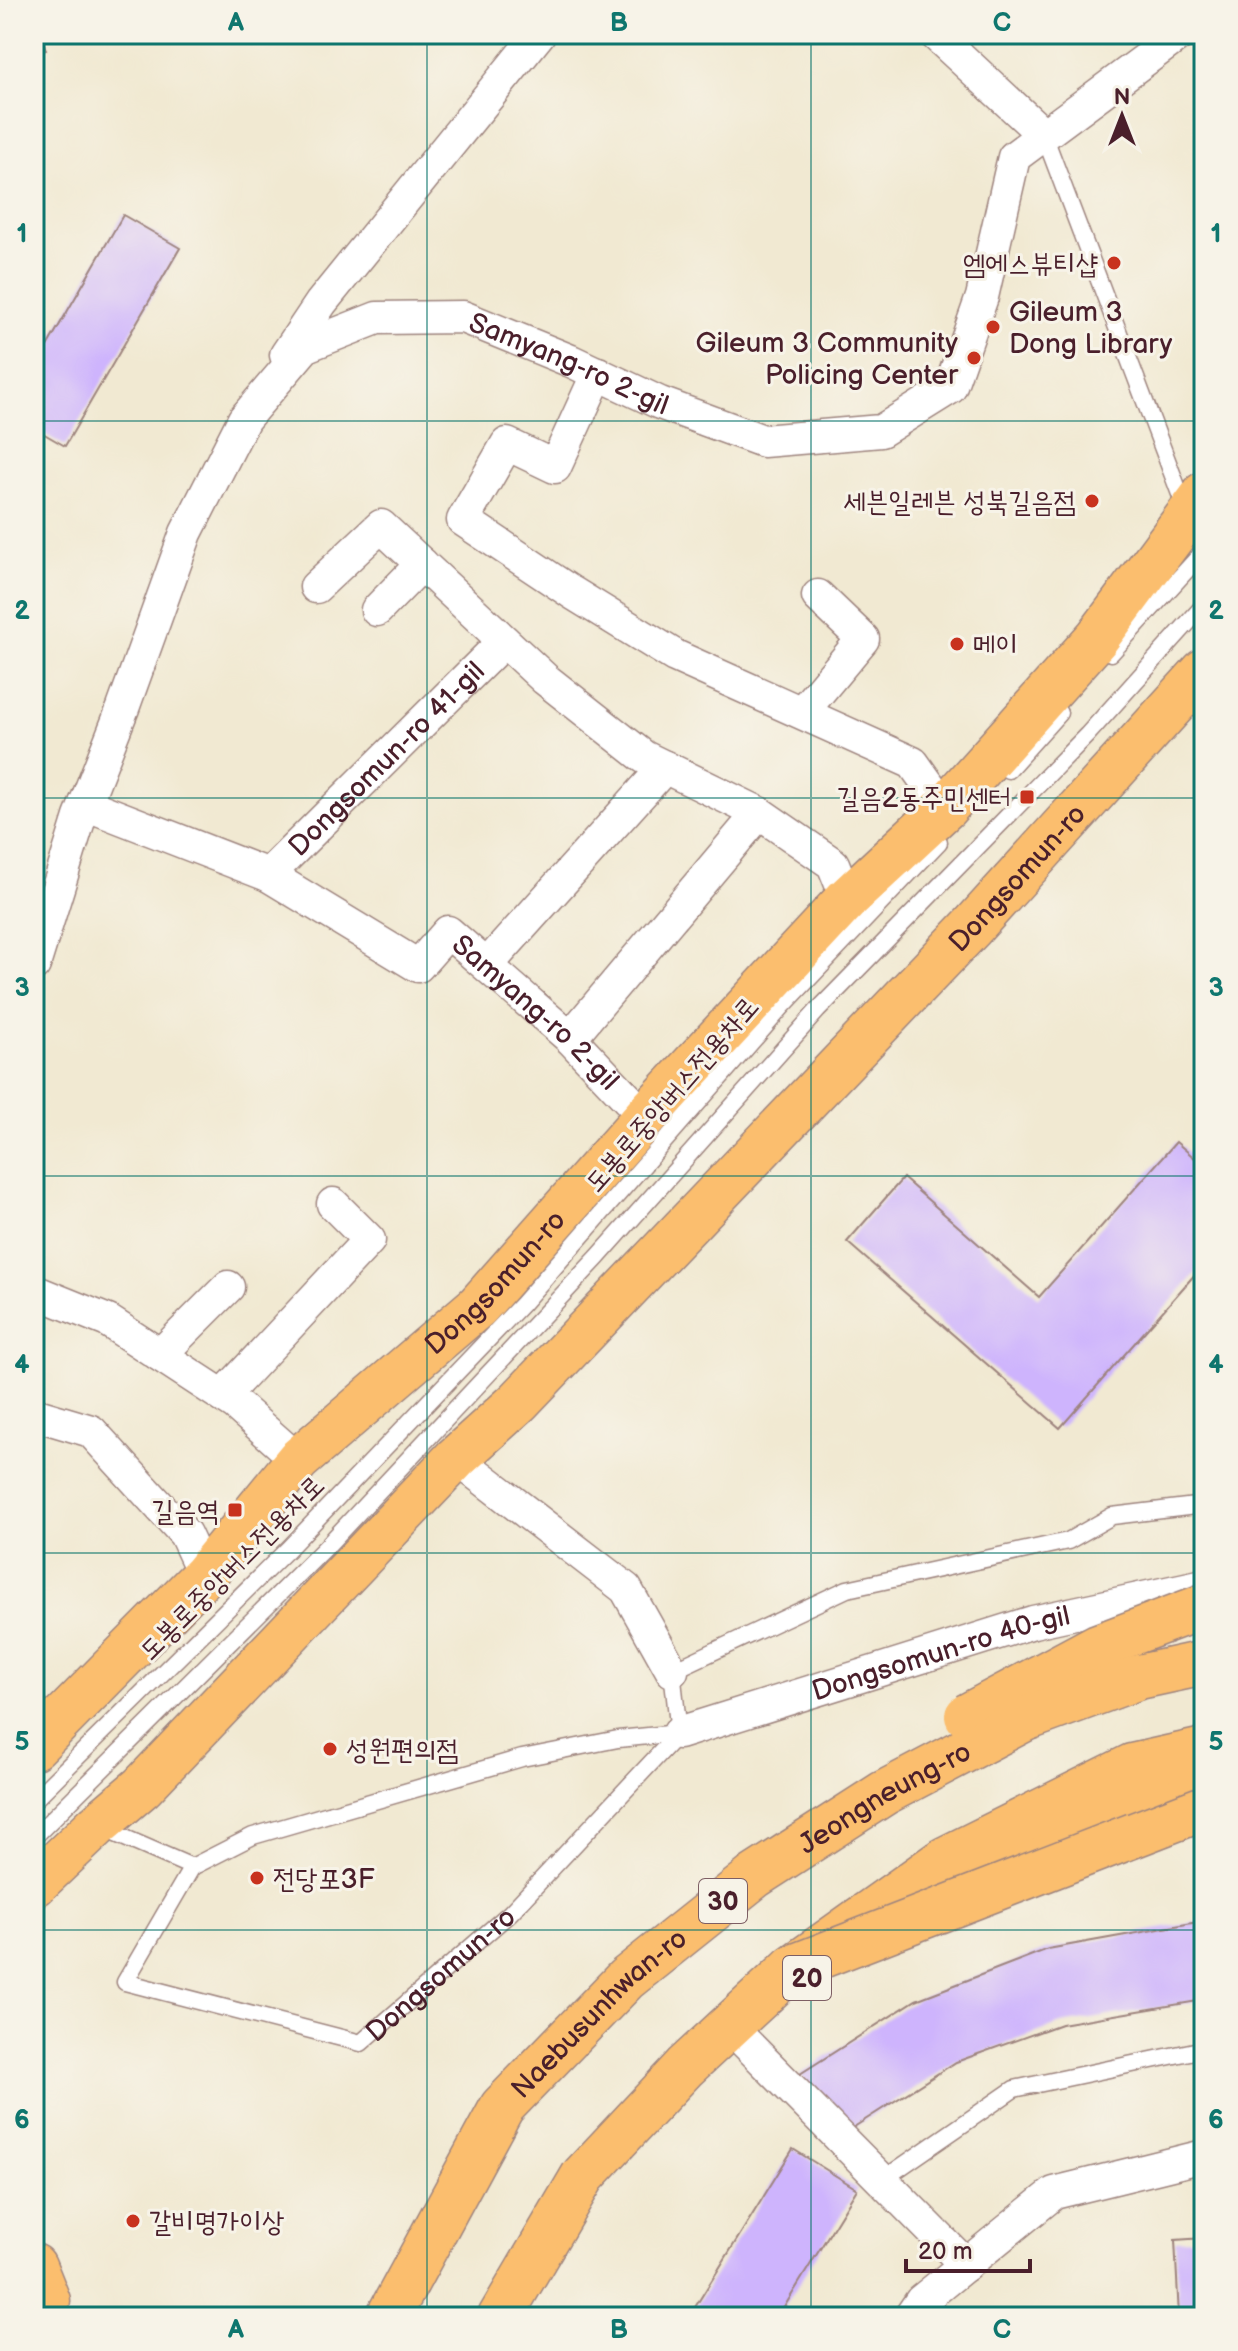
<svg xmlns="http://www.w3.org/2000/svg" width="1238" height="2351" font-family="'Balsamiq Sans','Poor Story',sans-serif">
	<rect width="100%" height="100%" fill="#f7f3e8"/>
	<filter id="ink" filterUnits="userSpaceOnUse"><feTurbulence type="fractalNoise" baseFrequency=".0125" numOctaves="2"/><feDisplacementMap in="SourceGraphic" scale="16" xChannelSelector="R" yChannelSelector="G"/><feConvolveMatrix kernelMatrix="1 2 1 2 8 2 1 2 1" color-interpolation-filters="sRGB"/></filter>
	<filter id="wash" filterUnits="userSpaceOnUse"><feTurbulence type="fractalNoise" baseFrequency=".006" numOctaves="4" result="noise"/><feDisplacementMap in="SourceGraphic" scale="32" xChannelSelector="R" yChannelSelector="G"/><feGaussianBlur stdDeviation="1.8" result="paint"/><feColorMatrix in="noise" values="0 0 0 0 0 0 0 0 0 0 0 0 0 0 0 0 0 1.4 0 .05"/><feComposite in="paint" operator="in"/></filter>
	<g filter="url(#wash)">
		<rect width="100%" height="100%" fill="#f1e9d2"/>
		<g id="blocks">
			<g fill="#ceb4fd">
				<path d="M 34,34 L 41,34 L 46,50 L 34,53 Z"/>
				<path d="M 123,215 L 180,248 L 65,446 L 34,428 L 34,343 L 45,350 Z"/>
				<path d="M 1176,1142 L 1204,1166 L 1204,1264 L 1060,1428 L 847,1242 L 903,1178 L 1039,1297 Z"/>
				<path d="M 1198,1922 L 1204,1957 L 1204,2000 L 1061,2024 L 956,2062 L 843,2134 L 800,2074 L 916,2000 L 1048,1949 Z"/>
				<path d="M 793,2149 L 857,2189 L 778,2317 L 689,2317 Z"/>
				<path d="M 1204,2238 L 1204,2317 L 1179,2317 L 1175,2240 Z"/>
			</g>
		</g>
	</g>
	<g filter="url(#ink)">
		<use href="#blocks" fill-opacity="0" stroke="#9e847e" stroke-width="2"/>
		<g fill="none" stroke-linecap="round" stroke-linejoin="round">
			<defs>
				<g id="service">
					<path d="M 1044,135 L 1186,510"/>
					<path d="M 1111,653 L 1204,551"/>
					<path d="M 1008,770 L 1059,713"/>
					<path d="M 34,1800 L 288,1549 L 522,1304 L 783,1006 L 939,842"/>
					<path d="M 102,1828 L 192,1867"/>
					<path d="M 34,1837 L 324,1549 L 598,1257 L 818,1010 L 1087,735 L 1204,605"/>
					<path d="M 192,1867 L 253,1836 L 522,1758 L 618,1739 L 679,1733 L 672,1671 L 847,1589 L 1068,1541 L 1112,1516 L 1204,1505"/>
					<path id="s1" d="M 192,1867 L 125,1982 L 361,2043 L 510,1913 L 679,1733"/>
					<path d="M 882,2180 L 1014,2089 L 1204,2049"/>
				</g>
				<g id="minor">
					<path d="M 935,34 L 1044,135"/>
					<path d="M 286,355 L 321,303 L 539,34"/>
					<path d="M 598,373 L 555,467 L 507,444 L 463,520 L 571,592 L 675,656 L 913,763 L 945,808"/>
					<path d="M 316,587 L 381,526 L 545,679 L 644,757 L 759,813 L 833,864 L 847,899"/>
					<path d="M 377,610 L 422,564"/>
					<path d="M 803,711 L 863,639 L 818,596"/>
					<path id="s2" d="M 85,804 L 268,875 L 418,966 L 448,932 L 570,1038 L 645,1117"/>
					<path id="s3" d="M 268,875 L 504,641"/>
					<path id="s4" d="M 34,965 L 80,817 L 123,708 L 186,533 L 244,419 L 306,346 L 377,318 L 463,317 L 571,361 L 660,403 L 763,441 L 881,431 L 950,388 L 982,297 L 1014,157 L 1180,34"/>
					<path d="M 487,965 L 665,767"/>
					<path d="M 570,1038 L 759,813"/>
					<path d="M 34,1291 L 108,1321 L 235,1404 L 298,1460"/>
					<path d="M 160,1355 L 228,1287"/>
					<path d="M 223,1396 L 369,1240 L 333,1204"/>
					<path d="M 34,1414 L 91,1431 L 185,1534 L 204,1575"/>
					<path d="M 456,1458 L 626,1589 L 672,1671"/>
					<path id="s5" d="M 679,1733 L 1033,1622 L 1204,1585"/>
					<path d="M 737,2034 L 966,2265"/>
					<path d="M 910,2317 L 921,2301 L 1054,2193 L 1204,2156"/>
				</g>
				<g id="primary">
					<path id="s6" d="M 34,1747 L 204,1575 L 298,1460 L 478,1306 L 645,1117 L 847,899 L 945,808 L 1097,638 L 1204,494"/>
					<path id="s7" d="M 34,1885 L 96,1826 L 142,1787 L 456,1458 L 518,1402 L 972,927 L 1204,671"/>
					<path d="M 923,1902 L 1117,1793 L 1204,1773"/>
					<path d="M 34,2266 L 48,2301"/>
				</g>
				<path id="trunk" d="M 500,2317 L 583,2176 L 685,2067 L 793,1967 L 945,1859 L 1132,1766 L 1204,1750"/>
			</defs>
			<use href="#service" stroke="#9e847e" stroke-width="19"/>
			<use href="#minor" stroke="#9e847e" stroke-width="35"/>
			<use href="#primary" stroke="#9e847e" stroke-width="47"/>
			<use href="#trunk" stroke="#9e847e" stroke-width="47"/>
			<use href="#service" stroke="#fff" stroke-width="16"/>
			<use href="#minor" stroke="#fff" stroke-width="32"/>
			<use href="#primary" stroke="#fbbe6e" stroke-width="44"/>
			<use href="#trunk" stroke="#fbbe6e" stroke-width="44"/>
			<defs>
				<g id="trunk-bridge">
					<path d="M 967,1716 L 1098,1646 L 1204,1606"/>
					<path d="M 793,1967 L 1204,1808"/>
					<path id="s8" d="M 388,2317 L 502,2107 L 626,1979 L 755,1876 L 884,1793 L 1025,1719 L 1139,1677 L 1204,1663"/>
				</g>
			</defs>
			<use href="#trunk-bridge" stroke="#9e847e" stroke-width="47" stroke-linecap="butt"/>
			<use href="#trunk-bridge" stroke="#fbbe6e" stroke-width="44"/>
		</g>
	</g>
	<path fill="none" stroke="#0f766e" stroke-width="2" stroke-opacity="0.55" d="M 427,34 L 427,2317M 811,34 L 811,2317M 34,421 L 1204,421M 34,798 L 1204,798M 34,1176 L 1204,1176M 34,1553 L 1204,1553M 34,1930 L 1204,1930"/>
	<g fill="#c8321e" stroke="#f7f3e8" stroke-width="3">
		<circle cx="1114" cy="263" r="8"/>
		<circle cx="993" cy="327" r="8"/>
		<circle cx="974" cy="358" r="8"/>
		<circle cx="1092" cy="501" r="8"/>
		<circle cx="957" cy="644" r="8"/>
		<rect x="1019" y="789" width="16" height="16" rx="4"/>
		<rect x="227" y="1502" width="16" height="16" rx="4"/>
		<circle cx="330" cy="1749" r="8"/>
		<circle cx="257" cy="1878" r="8"/>
		<circle cx="133" cy="2221" r="8"/>
	</g>
	<g text-anchor="middle" stroke-width="6" stroke-linejoin="round" paint-order="stroke">
		<g fill="#f7f3e8" stroke="#7e5f64" stroke-width="2">
			<rect x="699" y="1879" width="48" height="44" rx="6"/>
			<rect x="783" y="1956" width="48" height="44" rx="6"/>
		</g>
		<g font-size="26" font-weight="bold" fill="#4a1f2b">
			<text x="723" y="1910">30</text>
			<text x="807" y="1987">20</text>
		</g>
		<g font-size="28" fill="#4a1f2b" stroke="#f7f3e8" text-anchor="end">
			<text x="1098" y="273">엠에스뷰티샵</text>
			<text x="1009" y="321" text-anchor="start">Gileum 3<tspan x="1009" dy="32">Dong Library</tspan></text>
			<text x="958" y="352">Gileum 3 Community<tspan x="958" dy="32">Policing Center</tspan></text>
			<text x="1076" y="511">세븐일레븐 성북길음점</text>
			<text x="973" y="654" text-anchor="start">메이</text>
			<text x="1011" y="807">길음2동주민센터</text>
			<text x="219" y="1520">길음역</text>
			<text x="346" y="1759" text-anchor="start">성원편의점</text>
			<text x="273" y="1888" text-anchor="start">전당포3F</text>
			<text x="149" y="2231" text-anchor="start">갈비명가이상</text>
		</g>
		<g font-size="28" fill="#4a1f2b" stroke="#f7f3e8">
			<text dy="10" stroke="none"><textPath href="#s4" startOffset="960">Samyang-ro 2-gil</textPath></text>
			<text dy="10" stroke="none"><textPath href="#s3" startOffset="166">Dongsomun-ro 41-gil</textPath></text>
			<text dy="10" stroke="none"><textPath href="#s7" startOffset="1408">Dongsomun-ro</textPath></text>
			<text dy="10" stroke="none"><textPath href="#s2" startOffset="536">Samyang-ro 2-gil</textPath></text>
			<text transform="translate(671 1094) rotate(-49)" y="10">도봉로중앙버스전용차로</text>
			<text dy="10" stroke="none"><textPath href="#s6" startOffset="656">Dongsomun-ro</textPath></text>
			<text transform="translate(231 1567) rotate(-45)" y="10">도봉로중앙버스전용차로</text>
			<text dy="10" stroke="none"><textPath href="#s5" startOffset="274">Dongsomun-ro 40-gil</textPath></text>
			<text dy="10" stroke="none"><textPath href="#s8" startOffset="734">Jeongneung-ro</textPath></text>
			<text dy="10" stroke="none"><textPath href="#s1" startOffset="482">Dongsomun-ro</textPath></text>
			<text dy="10" stroke="none"><textPath href="#s8" startOffset="374">Naebusunhwan-ro</textPath></text>
		</g>
	</g>
	<rect width="1238" height="2351" fill="none" stroke="#f7f3e8" stroke-width="88"/>
	<g transform="translate(1122 116)" stroke="#f7f3e8" stroke-width="6" paint-order="stroke">
	<path d="M0-6L14 30L0 20L-14 30Z" fill="#4a1f2b"/>
	<text y="-12" font-size="22" font-weight="bold" text-anchor="middle" fill="#4a1f2b">N</text>
	</g>
	<path d="M906 2259v12h124v-12" fill="none" stroke="#4a1f2b" stroke-width="4"/>
	<text x="918" y="2259" font-size="24" fill="#4a1f2b" stroke="#f7f3e8" stroke-width="6" paint-order="stroke">20 m</text>
	<rect x="44" y="44" width="1150" height="2263" fill="none" stroke="#0f766e" stroke-width="3"/>
	<g font-size="26" text-anchor="middle" font-weight="bold" fill="#0f766e">
		<text x="236" y="31">A</text>
		<text x="619" y="31">B</text>
		<text x="1002" y="31">C</text>
		<text x="22" y="242">1</text>
		<text x="1216" y="242">1</text>
		<text x="22" y="619">2</text>
		<text x="1216" y="619">2</text>
		<text x="22" y="996">3</text>
		<text x="1216" y="996">3</text>
		<text x="22" y="1373">4</text>
		<text x="1216" y="1373">4</text>
		<text x="22" y="1750">5</text>
		<text x="1216" y="1750">5</text>
		<text x="22" y="2128">6</text>
		<text x="1216" y="2128">6</text>
		<text x="236" y="2338">A</text>
		<text x="619" y="2338">B</text>
		<text x="1002" y="2338">C</text>
	</g>
</svg>
